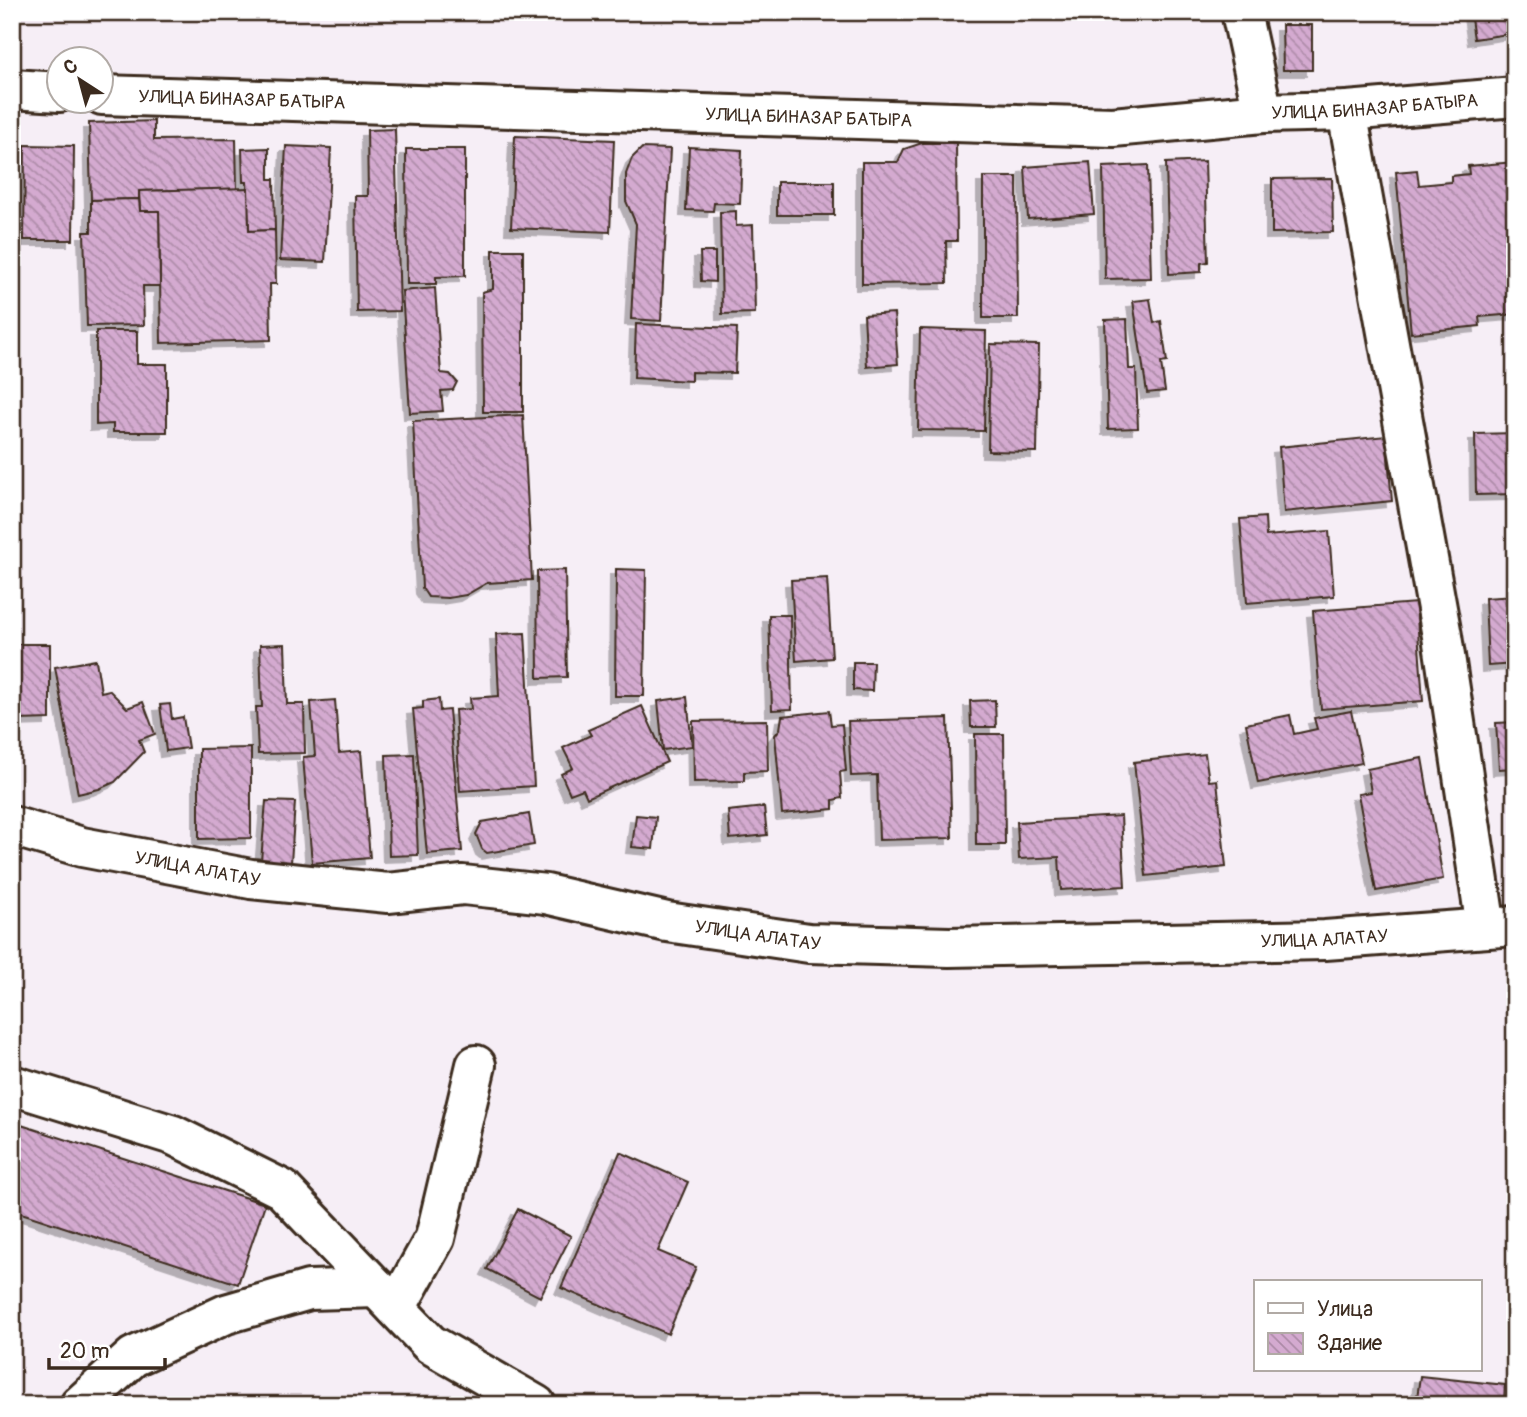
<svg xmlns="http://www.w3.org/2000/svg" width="1527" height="1417" font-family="Pangolin,sans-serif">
	<defs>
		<pattern id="building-back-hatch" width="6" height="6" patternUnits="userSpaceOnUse" patternTransform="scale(1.75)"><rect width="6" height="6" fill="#d4aad0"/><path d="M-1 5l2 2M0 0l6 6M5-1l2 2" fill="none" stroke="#ad8ba8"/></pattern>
		<filter id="shadow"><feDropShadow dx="-6" dy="6" stdDeviation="0" flood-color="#0004"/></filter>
	</defs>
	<rect width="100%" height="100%" fill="#f6eef6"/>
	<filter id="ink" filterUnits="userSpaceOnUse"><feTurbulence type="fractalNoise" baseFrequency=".0143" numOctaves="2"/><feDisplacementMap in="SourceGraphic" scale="14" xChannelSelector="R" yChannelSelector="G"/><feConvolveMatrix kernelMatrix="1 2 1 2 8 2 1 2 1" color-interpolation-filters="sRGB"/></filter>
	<g filter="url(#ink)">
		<g fill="url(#building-back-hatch)" stroke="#3b2a1e" stroke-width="2" filter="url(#shadow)">
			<path d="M 1470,12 L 1515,12 L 1515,33 L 1474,39 Z"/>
			<path d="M 1282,25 L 1312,25 L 1312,70 L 1283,70 Z"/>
			<path d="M 154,121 L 154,140 L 236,139 L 237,189 L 139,191 L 139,199 L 91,200 L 89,123 Z"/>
			<path d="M 395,129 L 400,311 L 357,312 L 355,196 L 368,196 L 367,130 Z"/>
			<path d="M 515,136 L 614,140 L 610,232 L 511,228 Z"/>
			<path d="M 922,143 L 956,143 L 957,241 L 946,241 L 947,283 L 862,284 L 862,162 L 898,162 L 904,149 Z"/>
			<path d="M 25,145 L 74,146 L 73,240 L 24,240 Z"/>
			<path d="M 286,146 L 331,148 L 325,262 L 280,260 Z"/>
			<path d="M 689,147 L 742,150 L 740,204 L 714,203 L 713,211 L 686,210 Z"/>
			<path d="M 269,148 L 269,179 L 274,179 L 275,230 L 249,231 L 247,182 L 243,182 L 242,149 Z"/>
			<path d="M 642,148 L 670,149 L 661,321 L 631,319 L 636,224 L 626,201 L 626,174 L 632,158 Z"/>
			<path d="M 406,149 L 465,149 L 465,276 L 436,277 L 436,284 L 407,284 Z"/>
			<path d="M 1205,161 L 1208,262 L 1201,263 L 1201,272 L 1169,274 L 1166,163 Z"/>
			<path d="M 1090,162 L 1094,214 L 1028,219 L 1025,167 Z"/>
			<path d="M 1515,162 L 1515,314 L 1479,317 L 1480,326 L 1411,333 L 1396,172 L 1417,170 L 1419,185 L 1451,182 L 1451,176 L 1469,174 L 1468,166 Z"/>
			<path d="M 1148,165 L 1151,278 L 1105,279 L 1103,167 Z"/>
			<path d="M 983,177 L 1017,177 L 1018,318 L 983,318 Z"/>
			<path d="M 1332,178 L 1333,232 L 1272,233 L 1272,179 Z"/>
			<rect x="777" y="182" width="57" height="33"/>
			<path d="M 248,188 L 249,231 L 275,230 L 276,284 L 270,284 L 271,340 L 161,343 L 159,211 L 140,211 L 139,191 Z"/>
			<path d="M 139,199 L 140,211 L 159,211 L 160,286 L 143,286 L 144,325 L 87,326 L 84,232 L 91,232 L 91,200 Z"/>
			<path d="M 736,211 L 736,226 L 753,225 L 755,313 L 722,314 L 720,212 Z"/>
			<path d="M 493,250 L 523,250 L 523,412 L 483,412 L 482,292 L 493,289 Z"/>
			<path d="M 700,252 L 715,252 L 715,282 L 701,281 Z"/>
			<path d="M 435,288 L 441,373 L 450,374 L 457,382 L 453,390 L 441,391 L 443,411 L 410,413 L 402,291 Z"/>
			<path d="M 1150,299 L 1154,323 L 1161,321 L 1167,362 L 1161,363 L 1165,391 L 1147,393 L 1133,301 Z"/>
			<path d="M 894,313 L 898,364 L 867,367 L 864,315 Z"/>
			<path d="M 1127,319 L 1129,369 L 1136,369 L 1138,428 L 1108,429 L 1105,320 Z"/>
			<path d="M 636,324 L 737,328 L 735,373 L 691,372 L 691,381 L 634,378 Z"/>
			<path d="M 920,329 L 986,331 L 984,431 L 918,430 Z"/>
			<path d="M 96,331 L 137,331 L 137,364 L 167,364 L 167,432 L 113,432 L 113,424 L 96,425 Z"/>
			<path d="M 990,344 L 1039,345 L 1037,452 L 988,451 Z"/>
			<path d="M 523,415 L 532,580 L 487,583 L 466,595 L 448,598 L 428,597 L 422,588 L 413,421 Z"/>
			<path d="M 1515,433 L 1515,494 L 1476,495 L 1475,434 Z"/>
			<path d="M 1386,436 L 1392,501 L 1284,512 L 1279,447 Z"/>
			<path d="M 1265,517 L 1266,536 L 1329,531 L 1334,596 L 1247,603 L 1240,519 Z"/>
			<path d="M 616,569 L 646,570 L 644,696 L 615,696 Z"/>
			<path d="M 565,570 L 567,677 L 538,678 L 537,571 Z"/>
			<path d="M 827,578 L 832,658 L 796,661 L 791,580 Z"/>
			<path d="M 1515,596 L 1515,664 L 1488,666 L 1485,598 Z"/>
			<path d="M 1416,603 L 1423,701 L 1321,709 L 1313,611 Z"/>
			<path d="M 769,615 L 790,615 L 792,709 L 772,710 Z"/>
			<path d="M 525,633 L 534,786 L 460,791 L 455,710 L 471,709 L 470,698 L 499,696 L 496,634 Z"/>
			<path d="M 18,644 L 50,644 L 50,719 L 19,720 Z"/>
			<path d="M 285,644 L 287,704 L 304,704 L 305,753 L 258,754 L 256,707 L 262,707 L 260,645 Z"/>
			<path d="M 96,660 L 101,692 L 109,690 L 127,708 L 143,702 L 155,734 L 139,740 L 144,752 L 115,782 L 99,789 L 78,794 L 55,667 Z"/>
			<path d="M 853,662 L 873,662 L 872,691 L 853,690 Z"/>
			<path d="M 687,697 L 692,746 L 663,750 L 658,701 Z"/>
			<path d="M 439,699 L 440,711 L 449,710 L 462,851 L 427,854 L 413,709 L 423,708 L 423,701 Z"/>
			<path d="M 335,700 L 339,753 L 361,751 L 370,858 L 312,863 L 303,757 L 315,756 L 311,702 Z"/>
			<path d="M 995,700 L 996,727 L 971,727 L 970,701 Z"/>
			<path d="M 170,704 L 172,719 L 183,717 L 188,748 L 166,751 L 160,705 Z"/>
			<path d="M 642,706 L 667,762 L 587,798 L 583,789 L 570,794 L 561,774 L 573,768 L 563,748 L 591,735 L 588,730 Z"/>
			<path d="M 829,711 L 831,725 L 842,724 L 846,771 L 840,772 L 842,798 L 833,800 L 833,809 L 782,814 L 775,735 L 780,729 L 782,716 Z"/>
			<path d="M 1351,711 L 1362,763 L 1258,783 L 1246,724 L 1290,715 L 1294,734 L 1317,729 L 1314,718 Z"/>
			<path d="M 948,718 L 952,838 L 879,840 L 877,775 L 851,776 L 848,721 Z"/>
			<path d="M 767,720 L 768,771 L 744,772 L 744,781 L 694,782 L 693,721 Z"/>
			<path d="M 1515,722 L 1515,768 L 1499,769 L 1496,723 Z"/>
			<path d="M 975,734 L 1004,734 L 1005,845 L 976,845 Z"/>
			<path d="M 251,748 L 251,838 L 199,839 L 199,749 Z"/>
			<path d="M 414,754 L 418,855 L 389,856 L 386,755 Z"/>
			<path d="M 1205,754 L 1209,781 L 1217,780 L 1226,867 L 1146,876 L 1134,762 Z"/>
			<path d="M 1422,758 L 1443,879 L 1376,891 L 1358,794 L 1371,792 L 1367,769 Z"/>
			<path d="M 266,801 L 295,802 L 291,863 L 261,861 Z"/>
			<path d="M 764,807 L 767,835 L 730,839 L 728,811 Z"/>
			<path d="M 529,814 L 534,845 L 487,853 L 482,849 L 476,834 L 482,822 Z"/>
			<path d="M 636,815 L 656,817 L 653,849 L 632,847 Z"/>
			<path d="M 1121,816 L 1125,886 L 1061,890 L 1059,857 L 1019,859 L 1017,822 Z"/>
			<path d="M 12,1122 L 265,1204 L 238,1284 L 12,1210 Z"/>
			<path d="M 620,1152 L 688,1182 L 658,1251 L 696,1267 L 668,1334 L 561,1288 Z"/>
			<path d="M 518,1209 L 571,1236 L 540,1297 L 487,1269 Z"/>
			<path d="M 1420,1376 L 1505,1385 L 1504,1401 L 1515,1399 L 1515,1405 L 1416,1405 Z"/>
		</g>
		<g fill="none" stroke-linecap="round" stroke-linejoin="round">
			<defs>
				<g id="minor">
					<path d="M 1241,12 L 1263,113"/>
					<path d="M 12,89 L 60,92"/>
					<path id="s1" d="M 102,95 L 1113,127 L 1263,113 L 1347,111 L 1515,97"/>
					<path d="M 1347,111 L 1442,636 L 1486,928"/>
					<path id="s2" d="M 12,826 L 82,847 L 251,879 L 388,893 L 463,885 L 546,894 L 667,922 L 809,943 L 949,947 L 1325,940 L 1515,926"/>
					<path d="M 12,1085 L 173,1135 L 282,1189 L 430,1344 L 536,1405"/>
					<path d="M 396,1308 L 435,1238 L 476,1065"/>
					<path d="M 80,1405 L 133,1357 L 226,1314 L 309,1290 L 377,1288"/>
				</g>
			</defs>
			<use href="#minor" stroke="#3b2a1e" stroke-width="44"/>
			<use href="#minor" stroke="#fff" stroke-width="38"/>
		</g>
	</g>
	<g text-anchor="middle" stroke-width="5" stroke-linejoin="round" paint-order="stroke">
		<g font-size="18" fill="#3b2a1e" stroke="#fff">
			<text dy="6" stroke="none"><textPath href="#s1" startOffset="140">УЛИЦА БИНАЗАР БАТЫРА</textPath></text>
			<text dy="6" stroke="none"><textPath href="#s1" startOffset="1274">УЛИЦА БИНАЗАР БАТЫРА</textPath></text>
			<text dy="6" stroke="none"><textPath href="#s1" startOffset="707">УЛИЦА БИНАЗАР БАТЫРА</textPath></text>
			<text dy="6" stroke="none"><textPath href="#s2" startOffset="191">УЛИЦА АЛАТАУ</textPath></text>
			<text dy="6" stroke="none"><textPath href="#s2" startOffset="758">УЛИЦА АЛАТАУ</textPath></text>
			<text dy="6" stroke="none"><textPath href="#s2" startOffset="1325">УЛИЦА АЛАТАУ</textPath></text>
		</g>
	</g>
	<rect width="1527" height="1417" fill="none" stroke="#fff" stroke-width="42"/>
	<rect x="21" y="21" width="1485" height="1375" fill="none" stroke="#3b2a1e" stroke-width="2.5" filter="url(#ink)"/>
	<rect x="1254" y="1280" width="228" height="91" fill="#ffffff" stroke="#b1aaa5" stroke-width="2"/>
	<rect x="1268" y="1303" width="35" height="10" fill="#ffffff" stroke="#b1aaa5" stroke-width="2"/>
	<text x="1317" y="1316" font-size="21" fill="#3b2a1e">Улица</text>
	<rect x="1268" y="1333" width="35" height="21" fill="url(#building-back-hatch)" stroke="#b1aaa5" stroke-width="2"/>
	<text x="1317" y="1350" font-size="21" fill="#3b2a1e">Здание</text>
	<g transform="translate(80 80) rotate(324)"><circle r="33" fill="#ffffff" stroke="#b1aaa5" stroke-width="2"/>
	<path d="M0-5L12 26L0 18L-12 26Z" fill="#3b2a1e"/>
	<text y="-10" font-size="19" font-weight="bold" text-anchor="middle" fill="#3b2a1e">С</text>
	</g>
	<path d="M49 1358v10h116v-10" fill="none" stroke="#3b2a1e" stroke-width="3.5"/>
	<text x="60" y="1358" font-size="21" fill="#3b2a1e" stroke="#ffffff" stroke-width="5" paint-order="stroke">20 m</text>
</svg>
